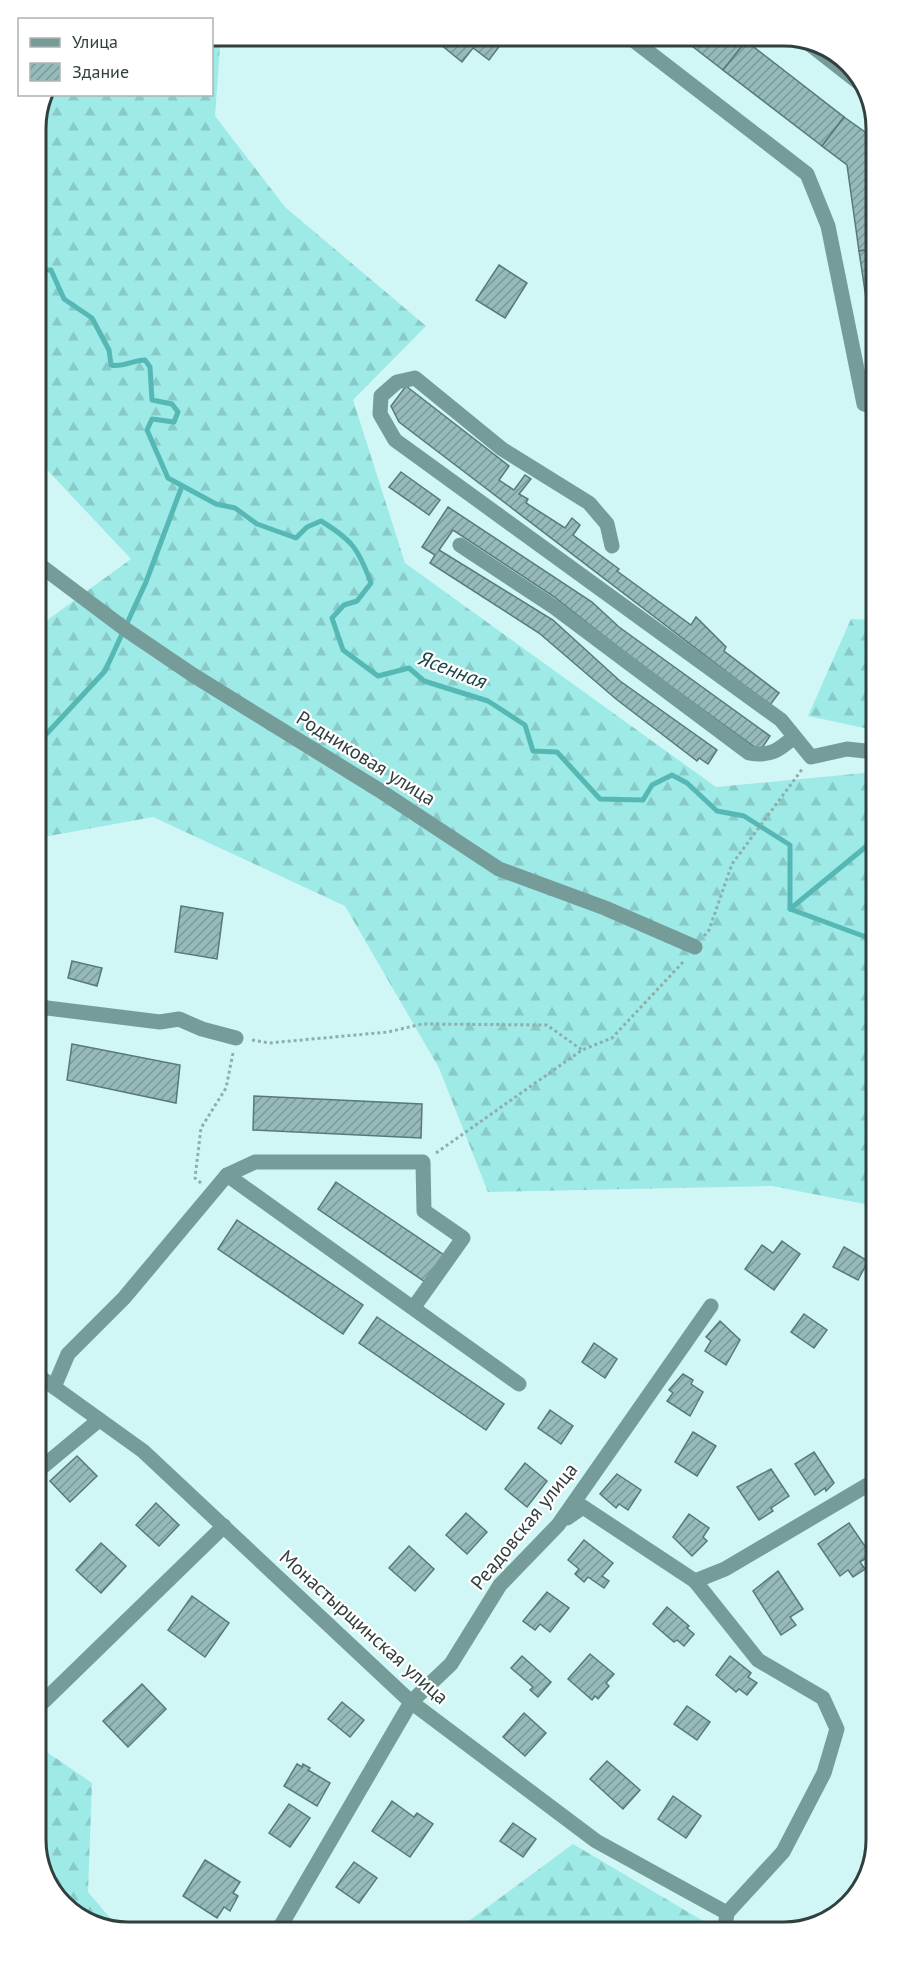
<svg xmlns="http://www.w3.org/2000/svg" width="913" height="1968" font-family="'PT Sans',sans-serif">
	<defs>
		<pattern id="forest-firs" width="22" height="20" patternUnits="userSpaceOnUse" patternTransform="scale(1.5)"><rect width="22" height="20" fill="#9deae7"/><path d="M5 1l3.5 6h-7zM16 11l3.5 6h-7z" fill="#88cac7"/></pattern>
		<pattern id="building-hatch" width="6" height="6" patternUnits="userSpaceOnUse" patternTransform="scale(1.5)"><rect width="6" height="6" fill="#95bab9"/><path d="M-1 1l2-2M0 6l6-6M5 7l2-2" fill="none" stroke="#7a9998"/></pattern>
	</defs>
	<rect width="100%" height="100%" fill="#d0f7f5"/>
	<g fill="url(#forest-firs)">
		<path d="M 212,36 L 227,36 L 220,46 L 215,116 L 285,207 L 426,326 L 353,400 L 405,563 L 716,787 L 874,772 L 875,1206 L 772,1186 L 488,1192 L 439,1068 L 345,906 L 153,817 L 38,838 L 38,627 L 131,559 L 37,459 L 36,123 L 49,95 L 212,94 Z"/>
		<path d="M 851,619 L 873,620 L 874,730 L 808,716 Z"/>
		<path d="M 41,1748 L 92,1783 L 88,1892 L 122,1932 L 72,1913 L 41,1870 Z"/>
		<path d="M 573,1844 L 715,1928 L 458,1929 Z"/>
	</g>
	<g fill="none" stroke-linecap="round" stroke-linejoin="round">
		<g stroke="#55b8b5" stroke-width="5">
			<path d="M 37,270 L 51,270 L 64,299 L 92,318 L 109,350 L 111,365 C 122,368 133,360 145,360 L 150,367 L 152,400 L 172,404 L 178,412 L 174,422 L 152,419 L 147,430 L 168,478 L 216,504 L 235,508 L 257,524 L 296,538 L 307,527 L 321,521 C 352,540 358,548 371,583 L 357,601 L 344,605 L 332,618 L 343,650 L 378,676 L 409,668 L 424,681 L 488,701 L 525,725 L 533,751 L 557,752 L 600,799 L 643,800 L 652,785 L 672,775 L 687,783 L 717,811 L 744,816 L 790,845 L 790,909 L 874,940"/>
			<path d="M 38,743 L 105,671 L 146,582 L 182,486"/>
			<path d="M 790,909 L 874,840"/>
		</g>
	</g>
	<g fill="url(#building-hatch)" stroke="#577a79" stroke-width="1.5">
		<path d="M 448,36 L 507,36 L 489,60 L 473,48 L 462,62 L 441,45 Z"/>
		<path d="M 679,36 L 739,36 L 746,41 L 723,70 Z"/>
		<path d="M 746,41 L 844,117 L 822,146 L 723,70 Z"/>
		<path d="M 844,117 L 872,137 L 872,249 L 859,251 L 847,165 L 822,146 Z"/>
		<path d="M 872,249 L 873,345 L 859,251 Z"/>
		<path d="M 499,265 L 527,283 L 505,318 L 476,300 Z"/>
		<path d="M 406,386 L 509,466 L 499,480 L 514,490 L 525,475 L 531,479 L 519,494 L 528,499 L 526,503 L 565,528 L 572,518 L 580,525 L 573,535 L 619,569 L 617,571 L 691,625 L 696,617 L 726,647 L 724,651 L 779,693 L 770,705 L 399,422 L 391,406 Z"/>
		<path d="M 401,472 L 440,500 L 429,515 L 389,487 Z"/>
		<path d="M 448,507 L 592,602 L 619,627 L 770,736 L 760,751 L 640,664 L 553,596 L 453,530 L 439,550 L 553,620 L 620,681 L 717,750 L 708,764 L 699,758 L 697,761 L 616,699 L 539,633 L 430,563 L 435,555 L 422,547 Z"/>
		<path d="M 181,906 L 223,913 L 217,959 L 175,952 Z"/>
		<path d="M 72,961 L 102,968 L 97,986 L 68,978 Z"/>
		<path d="M 72,1044 L 180,1065 L 176,1103 L 67,1080 Z"/>
		<path d="M 254,1096 L 422,1104 L 421,1138 L 253,1130 Z"/>
		<path d="M 336,1182 L 447,1257 L 428,1284 L 318,1209 Z"/>
		<path d="M 237,1220 L 363,1305 L 343,1334 L 218,1249 Z"/>
		<path d="M 782,1241 L 800,1254 L 774,1290 L 745,1269 L 762,1245 L 773,1253 Z"/>
		<path d="M 844,1247 L 868,1261 L 858,1280 L 833,1267 Z"/>
		<path d="M 804,1314 L 827,1330 L 814,1348 L 791,1332 Z"/>
		<path d="M 377,1317 L 504,1404 L 486,1430 L 359,1343 Z"/>
		<path d="M 720,1321 L 740,1340 L 726,1365 L 705,1351 L 711,1341 L 706,1337 Z"/>
		<path d="M 594,1343 L 617,1359 L 605,1378 L 582,1362 Z"/>
		<path d="M 683,1374 L 693,1380 L 691,1384 L 703,1392 L 690,1416 L 667,1401 L 673,1393 L 669,1390 Z"/>
		<path d="M 550,1410 L 573,1426 L 561,1444 L 538,1428 Z"/>
		<path d="M 876,1419 L 876,1445 L 866,1425 Z"/>
		<path d="M 693,1432 L 716,1446 L 697,1476 L 675,1462 Z"/>
		<path d="M 814,1452 L 834,1483 L 826,1491 L 825,1488 L 815,1495 L 795,1464 Z"/>
		<path d="M 77,1456 L 97,1476 L 70,1502 L 50,1481 Z"/>
		<path d="M 525,1463 L 547,1481 L 527,1507 L 505,1489 Z"/>
		<path d="M 771,1469 L 789,1496 L 771,1508 L 773,1511 L 759,1520 L 737,1487 Z"/>
		<path d="M 617,1474 L 641,1490 L 628,1510 L 619,1504 L 616,1508 L 600,1494 Z"/>
		<path d="M 156,1503 L 179,1525 L 159,1546 L 136,1525 Z"/>
		<path d="M 466,1513 L 487,1532 L 467,1554 L 446,1535 Z"/>
		<path d="M 689,1514 L 709,1528 L 703,1537 L 707,1541 L 692,1556 L 673,1537 Z"/>
		<path d="M 849,1523 L 871,1555 L 860,1562 L 865,1569 L 853,1577 L 848,1570 L 840,1576 L 818,1544 Z"/>
		<path d="M 584,1540 L 613,1563 L 602,1576 L 609,1581 L 604,1588 L 588,1577 L 584,1582 L 575,1574 L 579,1569 L 568,1560 Z"/>
		<path d="M 101,1543 L 126,1566 L 101,1593 L 76,1570 Z"/>
		<path d="M 409,1546 L 434,1569 L 415,1591 L 389,1568 Z"/>
		<path d="M 778,1571 L 803,1609 L 790,1617 L 796,1625 L 781,1635 L 753,1591 Z"/>
		<path d="M 547,1592 L 569,1608 L 550,1632 L 540,1624 L 535,1630 L 523,1621 Z"/>
		<path d="M 192,1596 L 229,1623 L 205,1657 L 168,1630 Z"/>
		<path d="M 667,1607 L 689,1626 L 687,1628 L 694,1634 L 684,1646 L 677,1640 L 674,1642 L 653,1624 Z"/>
		<path d="M 590,1654 L 614,1674 L 606,1683 L 609,1686 L 598,1699 L 595,1696 L 592,1700 L 568,1679 Z"/>
		<path d="M 522,1656 L 551,1682 L 538,1697 L 530,1690 L 533,1687 L 511,1668 Z"/>
		<path d="M 730,1656 L 751,1673 L 748,1677 L 757,1683 L 747,1695 L 739,1689 L 736,1692 L 716,1675 Z"/>
		<path d="M 142,1684 L 166,1709 L 128,1747 L 103,1721 Z"/>
		<path d="M 342,1702 L 364,1720 L 350,1737 L 328,1719 Z"/>
		<path d="M 687,1706 L 710,1722 L 697,1740 L 674,1724 Z"/>
		<path d="M 524,1713 L 546,1733 L 525,1756 L 503,1737 Z"/>
		<path d="M 607,1761 L 640,1790 L 623,1809 L 590,1779 Z"/>
		<path d="M 297,1764 L 302,1767 L 303,1764 L 310,1768 L 308,1770 L 330,1783 L 317,1806 L 284,1786 Z"/>
		<path d="M 673,1796 L 701,1816 L 686,1838 L 658,1819 Z"/>
		<path d="M 392,1801 L 414,1817 L 417,1813 L 433,1824 L 410,1857 L 372,1831 Z"/>
		<path d="M 289,1804 L 310,1818 L 290,1847 L 269,1833 Z"/>
		<path d="M 513,1823 L 536,1839 L 523,1857 L 500,1841 Z"/>
		<path d="M 205,1860 L 240,1882 L 233,1893 L 238,1896 L 230,1911 L 224,1907 L 217,1918 L 183,1896 Z"/>
		<path d="M 354,1862 L 377,1878 L 359,1903 L 336,1887 Z"/>
	</g>
	<g fill="none" stroke-linecap="round" stroke-linejoin="round">
		<g stroke="#90aeac" stroke-width="3" stroke-dasharray="3 3" stroke-linecap="butt">
			<path d="M 704,936 L 709,930 L 732,864 L 803,768"/>
			<path d="M 252,1040 L 269,1043 L 388,1032 L 422,1024 L 547,1025 L 582,1050"/>
			<path d="M 436,1153 L 582,1050 L 612,1038 L 685,960"/>
			<path d="M 201,1183 L 195,1178 L 201,1128 L 226,1088 L 233,1053"/>
		</g>
		<g stroke="#769c9a" stroke-width="15">
			<path d="M 628,36 L 807,174 L 828,226 L 864,404 L 873,407"/>
			<path d="M 807,42 L 862,85"/>
			<path d="M 460,545 L 554,607 L 749,753 C 770,757 779,750 794,737"/>
			<path d="M 612,546 L 607,524 L 589,503 L 502,449 L 415,378 L 397,382 L 381,396 L 380,414 L 395,440 L 781,720 L 811,757 L 847,749 L 874,752"/>
			<path d="M 37,563 L 125,629 L 193,675 L 379,790 L 499,869 L 605,908 L 695,947"/>
			<path d="M 39,1007 L 160,1022 L 179,1019 L 202,1029 L 236,1038"/>
			<path d="M 227,1175 L 255,1162 L 423,1162 L 424,1211 L 463,1238 L 414,1307"/>
			<path d="M 40,1377 L 143,1451 L 411,1702 L 596,1841 L 727,1913 L 725,1928"/>
			<path d="M 54,1387 L 68,1354 L 124,1298 L 227,1175 L 519,1384"/>
			<path d="M 40,1469 L 99,1420"/>
			<path d="M 567,1518 L 583,1507 L 695,1581 L 725,1569 L 876,1480"/>
			<path d="M 695,1581 L 758,1660 L 823,1698 L 837,1729 L 824,1773 L 783,1852 L 727,1913"/>
			<path d="M 41,1704 L 224,1526"/>
			<path d="M 280,1927 L 411,1702 L 451,1664 L 500,1585 L 558,1525 L 711,1306"/>
		</g>
	</g>
	<g text-anchor="middle" stroke-width="4.5" stroke-linejoin="round" paint-order="stroke">
		<g font-size="20" fill="#31403f" stroke="#fff">
			<text transform="translate(366 758) rotate(32)" y="7">Родниковая улица</text>
			<text transform="translate(524 1526) rotate(-51)" y="7">Реадовская улица</text>
			<text transform="translate(364 1627) rotate(42)" y="7">Монастырщинская улица</text>
		</g>
		<g font-size="21" font-style="italic" fill="#194645" stroke="#fff">
			<text transform="translate(453 670) rotate(21)" y="7">Ясенная</text>
		</g>
	</g>
	<path d="M0 0H913V1968H0ZM128 46H784A82 82 0 0 1 866 128V1840A82 82 0 0 1 784 1922H128A82 82 0 0 1 46 1840V128A82 82 0 0 1 128 46Z" fill="#fff" fill-rule="evenodd"/>
	<path fill="none" stroke="#31403f" stroke-width="3" d="M128 46H784A82 82 0 0 1 866 128V1840A82 82 0 0 1 784 1922H128A82 82 0 0 1 46 1840V128A82 82 0 0 1 128 46Z"/>
	<rect x="18" y="18" width="195" height="78" fill="#ffffff" stroke="#adb3b2" stroke-width="1.5"/>
	<rect x="30" y="38" width="30" height="9" fill="#769c9a" stroke="#adb3b2" stroke-width="1.5"/>
	<text x="72" y="48" font-size="18" fill="#31403f">Улица</text>
	<rect x="30" y="63" width="30" height="18" fill="url(#building-hatch)" stroke="#adb3b2" stroke-width="1.5"/>
	<text x="72" y="78" font-size="18" fill="#31403f">Здание</text>
</svg>
